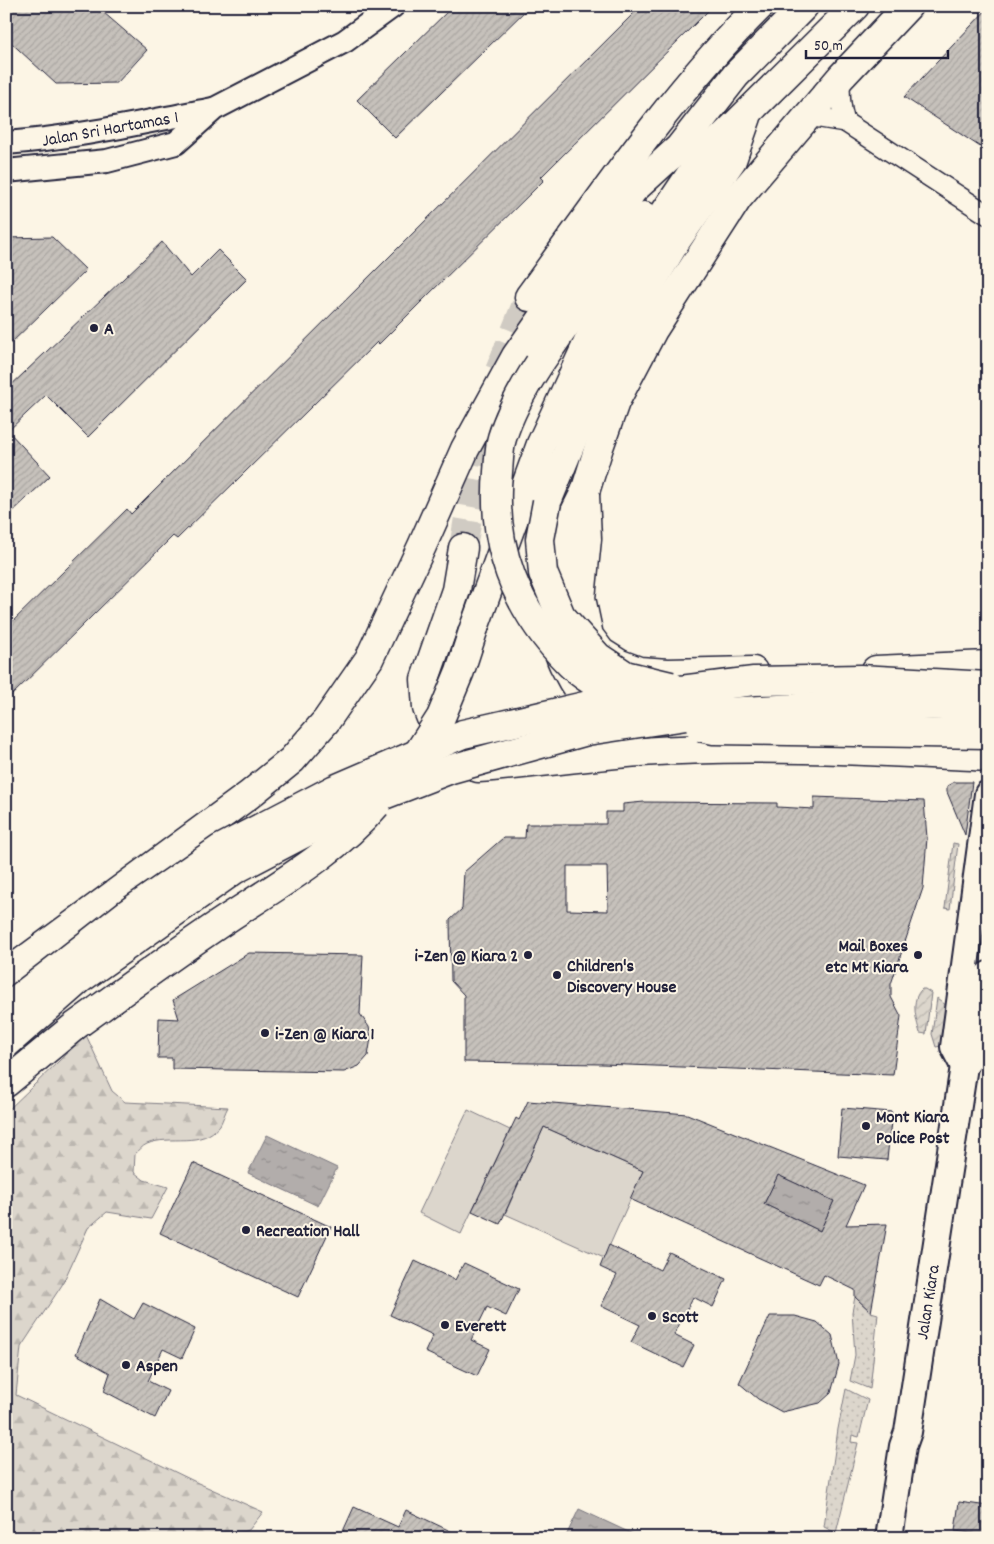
<svg xmlns="http://www.w3.org/2000/svg" width="994" height="1544" font-family="Dekko,sans-serif">
	<defs>
		<pattern id="grass-dots" width="8" height="8" patternUnits="userSpaceOnUse" patternTransform="scale(1.25)"><rect width="8" height="8" fill="#dcd6cc"/><path d="M2 2h.1M6 6h.1" fill="none" stroke="#bcb7b0" stroke-width="1.8" stroke-linecap="round"/></pattern>
		<pattern id="forest-firs" width="22" height="20" patternUnits="userSpaceOnUse" patternTransform="scale(1.25)"><rect width="22" height="20" fill="#dcd6cc"/><path d="M5 1l3.5 6h-7zM16 11l3.5 6h-7z" fill="#bcb7b0"/></pattern>
		<pattern id="garden-furrows" width="10" height="10" patternUnits="userSpaceOnUse" patternTransform="scale(1.25)"><rect width="10" height="10" fill="#dcd6cc"/><path d="M-1 1l2-2M0 10L10 0M9 11l2-2" fill="none" stroke="#bcb7b0"/></pattern>
		<pattern id="water-ripples" width="26" height="14" patternUnits="userSpaceOnUse" patternTransform="scale(1.25)"><rect width="26" height="14" fill="#b2adab"/><path d="M2 4q2-2 4 0t4 0M15 11q2-2 4 0t4 0" fill="none" stroke="#908c8c"/></pattern>
		<pattern id="building-hatch" width="6" height="6" patternUnits="userSpaceOnUse" patternTransform="scale(1.25)"><rect width="6" height="6" fill="#c6c1bb"/><path d="M-1 1l2-2M0 6l6-6M5 7l2-2" fill="none" stroke="#aaa6a2"/></pattern>
	</defs>
	<rect width="100%" height="100%" fill="#fcf5e5"/>
	<filter id="ink" filterUnits="userSpaceOnUse"><feTurbulence type="fractalNoise" baseFrequency=".02" numOctaves="2"/><feDisplacementMap in="SourceGraphic" scale="10" xChannelSelector="R" yChannelSelector="G"/><feConvolveMatrix kernelMatrix="1 2 1 2 8 2 1 2 1" color-interpolation-filters="sRGB"/></filter>
	<g filter="url(#ink)">
		<g fill="url(#grass-dots)" stroke="#7f7c84">
			<path d="M 855,1297 L 871,1312 L 878,1314 L 870,1389 L 850,1381 L 855,1355 L 852,1312 Z"/>
			<path d="M 846,1389 L 868,1400 L 859,1437 L 852,1435 L 851,1442 L 858,1443 L 836,1533 L 824,1527 L 838,1429 Z"/>
		</g>
		<path fill="url(#forest-firs)" stroke="#7f7c84" d="M 86,1035 L 112,1091 L 125,1102 L 228,1107 C 225,1112 223,1120 220,1125 C 202,1149 170,1134 147,1144 C 142,1146 139,1151 135,1154 L 134,1172 L 144,1180 L 168,1187 L 151,1219 L 107,1212 L 88,1228 L 62,1285 L 21,1347 L 16,1395 L 198,1483 L 263,1512 L 249,1530 L 220,1538 L 6,1538 L 6,1112 Z"/>
		<g fill="#dcd6cc" stroke="#7f7c84">
			<path d="M 468,1110 L 510,1130 L 461,1234 L 419,1213 Z"/>
			<path d="M 544,1127 L 643,1171 L 604,1258 L 505,1214 Z"/>
		</g>
		<g fill="url(#garden-furrows)" stroke="#7f7c84">
			<path d="M 953,843 L 958,844 L 950,909 L 945,908 Z"/>
			<path d="M 922,989 L 925,989 L 931,993 L 926,1034 L 920,1033 C 916,1019 910,1000 922,989 Z"/>
			<path d="M 937,998 L 947,1006 L 945,1045 L 936,1047 L 932,1034 Z"/>
		</g>
		<g fill="url(#water-ripples)" stroke="#78757e">
			<path d="M 267,1135 L 337,1168 L 318,1206 L 248,1173 Z"/>
			<path d="M 778,1175 L 834,1201 L 820,1231 L 764,1204 Z"/>
			<path d="M 579,1509 L 637,1536 L 636,1538 L 565,1538 Z"/>
		</g>
		<g fill="url(#building-hatch)" stroke="#22223b" fill-rule="evenodd">
			<path d="M 6,6 L 96,6 L 147,50 L 117,83 L 56,84 L 6,38 Z"/>
			<path d="M 453,6 L 530,6 L 395,138 L 357,100 Z"/>
			<path d="M 641,6 L 713,6 L 541,177 L 544,180 L 420,303 L 379,344 L 377,342 L 177,539 L 173,536 L 6,701 L 6,628 L 127,509 L 131,514 Z"/>
			<path d="M 988,8 L 988,152 L 904,97 Z"/>
			<path d="M 52,237 L 86,270 L 6,348 L 6,238 Z"/>
			<path d="M 162,242 L 191,277 L 218,250 L 247,279 L 88,437 L 46,395 L 8,431 L 50,476 L 6,518 L 6,390 Z"/>
			<path d="M 954,782 L 972,782 L 965,835 L 947,792 L 947,786 Z"/>
			<path d="M 814,797 L 924,801 L 927,838 L 923,888 L 891,984 L 891,997 L 901,1016 L 893,1075 L 602,1064 L 464,1062 L 464,995 L 451,981 L 450,920 L 462,909 L 464,872 L 503,838 L 525,838 L 526,824 L 606,824 L 606,812 L 623,812 L 623,804 L 644,802 L 777,803 L 777,807 L 814,809 ZM 567,866 L 607,866 L 608,911 L 567,910 Z"/>
			<path d="M 249,953 L 363,955 L 360,1014 L 369,1027 L 371,1038 L 368,1056 L 359,1066 L 344,1072 L 172,1069 L 172,1058 L 158,1058 L 159,1018 L 179,1019 L 173,1000 Z"/>
			<path d="M 528,1101 L 687,1114 L 864,1185 L 846,1225 L 887,1224 L 871,1312 L 855,1297 L 855,1290 L 824,1275 L 819,1285 L 630,1199 L 643,1171 L 544,1127 L 500,1224 L 472,1211 L 516,1118 L 519,1120 ZM 778,1175 L 834,1201 L 820,1231 L 764,1204 Z"/>
			<path d="M 842,1108 L 892,1112 L 887,1160 L 838,1156 Z"/>
			<path d="M 193,1163 L 331,1227 L 298,1297 L 160,1233 Z"/>
			<path d="M 609,1245 L 660,1270 L 669,1252 L 726,1279 L 713,1307 L 693,1297 L 674,1335 L 694,1345 L 683,1367 L 631,1342 L 640,1325 L 601,1306 L 617,1275 L 600,1267 Z"/>
			<path d="M 415,1261 L 455,1280 L 464,1263 L 519,1289 L 506,1316 L 487,1307 L 471,1340 L 490,1349 L 477,1376 L 425,1352 L 433,1335 L 390,1315 Z"/>
			<path d="M 100,1299 L 134,1319 L 143,1303 L 195,1329 L 182,1358 L 163,1349 L 148,1381 L 168,1391 L 155,1418 L 104,1391 L 110,1373 L 76,1354 Z"/>
			<path d="M 770,1316 L 795,1316 L 817,1322 L 832,1335 L 839,1364 L 831,1393 L 820,1403 L 782,1412 L 758,1399 L 739,1383 Z"/>
			<path d="M 959,1502 L 988,1506 L 988,1535 L 955,1531 Z"/>
			<path d="M 354,1507 L 398,1527 L 406,1510 L 465,1538 L 340,1538 Z"/>
		</g>
		<g fill="none" stroke-linecap="round" stroke-linejoin="round">
			<g stroke="#d0cbc3" stroke-width="28" stroke-dasharray="28 14" stroke-linecap="butt">
				<path d="M 499,371 L 529,297"/>
				<path d="M 463,548 L 485,417"/>
			</g>
			<defs>
				<g id="minor">
					<path d="M 841,77 C 839,93 840,106 845,122"/>
					<path d="M 808,116 L 845,122 L 988,215"/>
				</g>
				<g id="tertiary">
					<path d="M 6,143 C 76,138 144,122 213,109"/>
					<path d="M 6,171 L 107,161 L 176,143 L 214,109 L 345,41 L 393,6"/>
				</g>
				<g id="secondary">
					<path d="M 964,1066 L 954,1047 L 988,794"/>
					<path d="M 889,1538 L 903,1446 L 908,1432 L 964,1066 L 975,1051 L 988,975"/>
				</g>
				<g id="motorway">
					<path d="M 529,297 C 602,197 672,93 760,6"/>
					<path d="M 539,364 L 599,277 L 644,216"/>
					<path d="M 585,494 L 587,539 L 581,598 L 589,636 L 601,652 L 620,664 L 639,671 L 668,673 L 753,671"/>
					<path d="M 547,502 L 585,409 L 620,336 L 676,241 L 732,160 L 747,117"/>
					<path d="M 555,609 L 554,591 L 564,534 L 585,492 L 599,447 L 615,402 L 653,330 L 738,198 L 841,77 L 908,6"/>
					<path d="M 474,628 L 541,444 L 591,336 L 653,230 L 701,159 L 855,6"/>
					<path d="M 559,651 C 560,660 564,666 568,673 C 579,695 588,703 611,713"/>
					<path d="M 876,670 L 988,665"/>
					<path d="M 443,745 L 440,741 L 427,708 L 425,679 L 456,590 L 463,548"/>
					<path d="M 478,768 C 532,764 586,756 640,752 C 756,744 872,751 988,757"/>
					<path d="M 6,974 L 249,795 L 292,760 L 326,721 L 369,659 L 422,546 L 465,449 L 516,356 L 633,190 L 679,148 L 736,75 L 804,6"/>
					<path d="M 6,1083 L 75,1026 L 100,1008"/>
				</g>
			</defs>
			<use href="#minor" stroke="#22223b" stroke-width="22"/>
			<use href="#tertiary" stroke="#22223b" stroke-width="26"/>
			<use href="#secondary" stroke="#22223b" stroke-width="30"/>
			<use href="#motorway" stroke="#22223b" stroke-width="31"/>
			<use href="#minor" stroke="#fcf5e5" stroke-width="19"/>
			<use href="#tertiary" stroke="#fcf5e5" stroke-width="22"/>
			<use href="#secondary" stroke="#fcf5e5" stroke-width="26"/>
			<use href="#motorway" stroke="#fcf5e5" stroke-width="28"/>
			<defs>
				<g id="motorway-bridge">
					<path d="M 539,364 C 524,387 510,411 502,438 C 499,448 499,461 498,472 C 491,548 516,610 570,664 C 587,681 611,691 631,703"/>
					<path d="M 547,502 L 540,539 L 543,573 L 561,616 L 598,657 L 625,675 L 671,686"/>
					<path d="M 700,727 L 714,730 L 988,734"/>
					<path d="M 416,756 L 441,717 L 460,671 L 474,628"/>
					<path d="M 6,1008 L 128,913 L 220,849 L 335,789 L 463,734 L 589,705 L 656,693 L 754,681 L 860,679 L 988,686"/>
					<path d="M 100,1008 C 142,978 184,947 228,918 C 280,884 336,852 376,805"/>
					<path d="M 6,1044 L 80,979 L 234,870 L 358,805 L 451,769 L 587,731 L 706,713 L 815,707 L 928,705 L 988,709"/>
				</g>
			</defs>
			<use href="#motorway-bridge" stroke="#22223b" stroke-width="31" stroke-linecap="butt"/>
			<use href="#motorway-bridge" stroke="#fcf5e5" stroke-width="28"/>
		</g>
	</g>
	<g fill="#22223b" stroke="#fcf5e5" stroke-width="2">
		<circle cx="94" cy="328" r="5"/>
		<circle cx="528" cy="955" r="5"/>
		<circle cx="918" cy="955" r="5"/>
		<circle cx="557" cy="975" r="5"/>
		<circle cx="265" cy="1033" r="5"/>
		<circle cx="866" cy="1126" r="5"/>
		<circle cx="246" cy="1230" r="5"/>
		<circle cx="652" cy="1316" r="5"/>
		<circle cx="445" cy="1325" r="5"/>
		<circle cx="126" cy="1365" r="5"/>
	</g>
	<g text-anchor="middle" stroke-width="4" stroke-linejoin="round" paint-order="stroke">
		<g font-size="18" fill="#22223b" stroke="#fcf5e5">
			<text transform="translate(110 128) rotate(-10)" y="6">Jalan Sri Hartamas 1</text>
			<text transform="translate(927 1302) rotate(-81)" y="6">Jalan Kiara</text>
		</g>
		<g font-size="18" font-weight="bold" fill="#22223b" stroke="#fcf5e5" text-anchor="start">
			<text x="104" y="334">A</text>
			<text x="908" y="951" text-anchor="end">Mail Boxes<tspan x="908" dy="21">etc Mt Kiara</tspan></text>
			<text x="518" y="961" text-anchor="end">i-Zen @ Kiara 2</text>
			<text x="567" y="971">Children's<tspan x="567" dy="21">Discovery House</tspan></text>
			<text x="275" y="1039">i-Zen @ Kiara 1</text>
			<text x="876" y="1122">Mont Kiara<tspan x="876" dy="21">Police Post</tspan></text>
			<text x="256" y="1236">Recreation Hall</text>
			<text x="662" y="1322">Scott</text>
			<text x="455" y="1331">Everett</text>
			<text x="136" y="1371">Aspen</text>
		</g>
	</g>
	<rect width="994" height="1544" fill="none" stroke="#fcf5e5" stroke-width="25"/>
	<rect x="12" y="12" width="969" height="1519" fill="none" stroke="#22223b" stroke-width="2" filter="url(#ink)"/>
	<path d="M806 50v8h142v-8" fill="none" stroke="#22223b" stroke-width="2.5"/>
	<text x="814" y="50" font-size="15" fill="#22223b" stroke="#fcf5e5" stroke-width="4" paint-order="stroke">50 m</text>
</svg>
